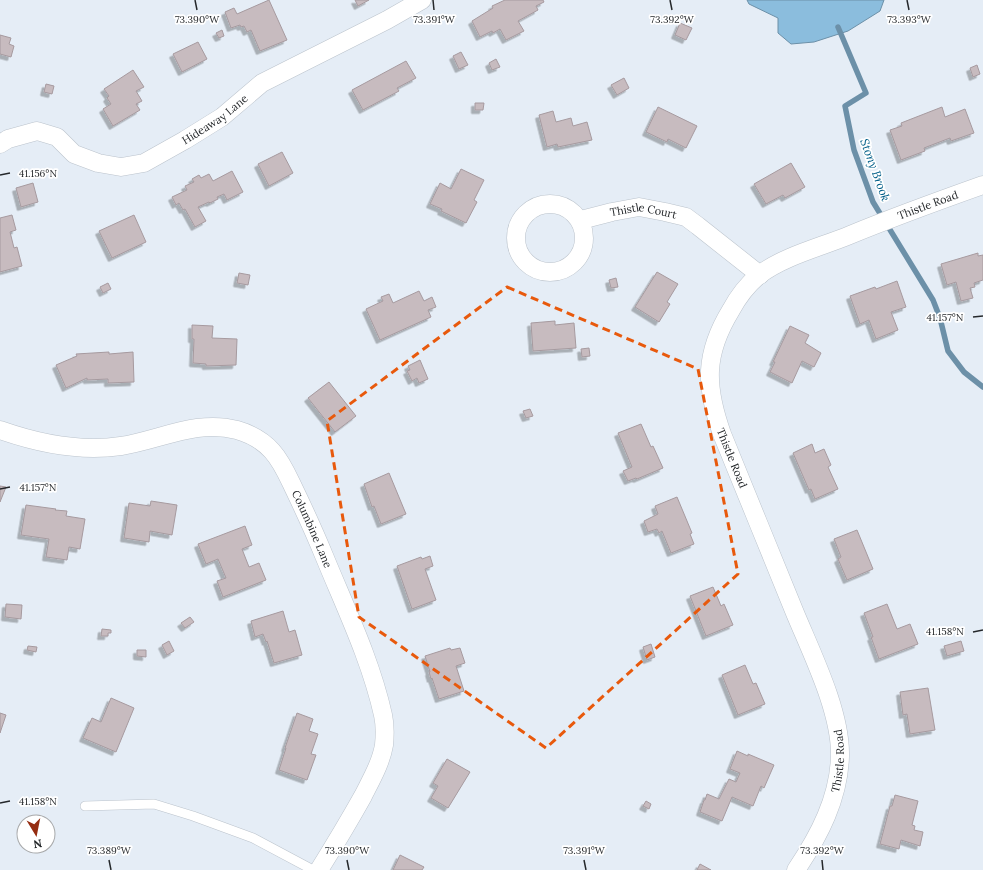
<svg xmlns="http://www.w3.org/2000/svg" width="983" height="870" font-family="Lora,serif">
	<defs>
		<filter id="shadow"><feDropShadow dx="-3.5" dy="3.5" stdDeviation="0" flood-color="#0004"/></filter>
	</defs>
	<rect width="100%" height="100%" fill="#e5edf6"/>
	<path fill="#8bbddd" stroke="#6c90a8" d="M 747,0 L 884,0 L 880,11 L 848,31 L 814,42 L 791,44 L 778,33 L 778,18 L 749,4 Z"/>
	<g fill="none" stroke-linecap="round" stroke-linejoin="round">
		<path stroke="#6c90a8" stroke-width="5.5" d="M 838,27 L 866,93 L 845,106 L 854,150 L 873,202 L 933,300 L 940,318 L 948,351 L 964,372 L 983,387"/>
	</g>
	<g fill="#c7bbbf" stroke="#a69a9f" filter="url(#shadow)">
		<path d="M 269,0 L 287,40 L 260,51 L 251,30 L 247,32 L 244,26 L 241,27 L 240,25 L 231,28 L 225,12 L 234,8 L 237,14 Z"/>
		<path d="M 355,0 L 369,0 L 358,6 Z"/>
		<path d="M 505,0 L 543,0 L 544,2 L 536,6 L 538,10 L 518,21 L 524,31 L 506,40 L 500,29 L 493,33 L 492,31 L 480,37 L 472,21 L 493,8 L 492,6 Z"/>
		<path d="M 680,23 L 692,28 L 686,40 L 675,35 Z"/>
		<path d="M 222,30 L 224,36 L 219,38 L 216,33 Z"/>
		<path d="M 0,35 L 11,38 L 9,44 L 14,46 L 11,57 L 0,54 Z"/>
		<path d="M 198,42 L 207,59 L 182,72 L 173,54 Z"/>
		<path d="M 461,52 L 468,65 L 459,69 L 453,56 Z"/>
		<path d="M 496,59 L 500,67 L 492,70 L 489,63 Z"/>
		<path d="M 406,61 L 416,78 L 397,88 L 399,91 L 363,110 L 352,90 Z"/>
		<path d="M 977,65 L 980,74 L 973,77 L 970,68 Z"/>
		<path d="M 133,70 L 144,87 L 136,91 L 142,101 L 136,104 L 140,110 L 113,126 L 103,109 L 111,104 L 107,98 L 109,96 L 104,89 Z"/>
		<path d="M 624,78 L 629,88 L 617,95 L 611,85 Z"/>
		<path d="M 46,84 L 54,86 L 52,94 L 44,92 Z"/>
		<path d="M 475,103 L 484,103 L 483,110 L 475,110 Z"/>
		<path d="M 658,107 L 697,126 L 686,148 L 668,139 L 667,142 L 646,132 Z"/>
		<path d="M 942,107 L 945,117 L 965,109 L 974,133 L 951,141 L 950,138 L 924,148 L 925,151 L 901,160 L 890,130 L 902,126 L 901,123 Z"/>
		<path d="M 553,111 L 556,122 L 571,118 L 573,126 L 587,122 L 592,140 L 558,147 L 557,144 L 547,147 L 539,115 Z"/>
		<path d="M 282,152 L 293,173 L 269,186 L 258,164 Z"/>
		<path d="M 791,163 L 805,187 L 785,198 L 783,195 L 766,204 L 754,184 Z"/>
		<path d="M 461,169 L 484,180 L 474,200 L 477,202 L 466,223 L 441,211 L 442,209 L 430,204 L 440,183 L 451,189 Z"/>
		<path d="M 232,171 L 243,192 L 227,200 L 224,194 L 217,197 L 218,199 L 210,203 L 209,202 L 198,207 L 206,221 L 195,227 L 185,209 L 183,210 L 179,203 L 176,205 L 172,197 L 187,190 L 185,186 L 194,182 L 192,179 L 199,175 L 201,178 L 209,174 L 213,181 Z"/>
		<path d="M 33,183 L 38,202 L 21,207 L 16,188 Z"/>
		<path d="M 12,215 L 16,230 L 10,232 L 14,248 L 17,247 L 22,266 L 0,272 L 0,218 Z"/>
		<path d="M 134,215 L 146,242 L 112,258 L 99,231 Z"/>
		<path d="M 978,253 L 978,256 L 983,255 L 983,280 L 974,283 L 975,287 L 970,288 L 973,298 L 961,301 L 956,282 L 947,285 L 941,264 Z"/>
		<path d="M 657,272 L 678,284 L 667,302 L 670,304 L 659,322 L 635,307 Z"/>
		<path d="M 239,273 L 250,275 L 248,285 L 237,283 Z"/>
		<path d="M 616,278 L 618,287 L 611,288 L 609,280 Z"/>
		<path d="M 897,281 L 906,307 L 891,312 L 898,330 L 876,339 L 869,320 L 860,324 L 850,296 L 875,287 L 876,289 Z"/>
		<path d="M 108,283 L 111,289 L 103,293 L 100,287 Z"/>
		<path d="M 419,291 L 424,301 L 432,297 L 436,307 L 428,310 L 431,317 L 380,340 L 366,309 L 383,301 L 381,297 L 389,294 L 393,303 Z"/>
		<path d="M 555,321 L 555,325 L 574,323 L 576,348 L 533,351 L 531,323 Z"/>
		<path d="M 192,325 L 213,326 L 212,338 L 237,339 L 236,365 L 206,366 L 206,364 L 193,363 L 194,339 L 192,339 Z"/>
		<path d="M 790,326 L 809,335 L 805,343 L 821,353 L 814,367 L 802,361 L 792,383 L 770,372 L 775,362 L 773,362 Z"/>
		<path d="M 589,348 L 590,356 L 582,357 L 581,349 Z"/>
		<path d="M 109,352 L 109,354 L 133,352 L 134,382 L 108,383 L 108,379 L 87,380 L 87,378 L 66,388 L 56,365 L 77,356 L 76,354 Z"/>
		<path d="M 420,360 L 428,379 L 419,383 L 417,378 L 412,381 L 407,371 L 410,370 L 408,366 Z"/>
		<path d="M 329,382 L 356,416 L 335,432 L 308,398 Z"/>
		<path d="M 530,409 L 533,416 L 526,418 L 523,411 Z"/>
		<path d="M 641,424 L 651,447 L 653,446 L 663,468 L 637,479 L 636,478 L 628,481 L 623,471 L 632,467 L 618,433 Z"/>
		<path d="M 812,444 L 815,453 L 824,449 L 831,465 L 828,467 L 838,489 L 815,499 L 811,489 L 809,490 L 793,453 Z"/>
		<path d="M 389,473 L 406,514 L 381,524 L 374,506 L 372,507 L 364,484 Z"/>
		<path d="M 0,486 L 6,487 L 0,502 Z"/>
		<path d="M 677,497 L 692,533 L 690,534 L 694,544 L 671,553 L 662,531 L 659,533 L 657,529 L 648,532 L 644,521 L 658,514 L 655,506 Z"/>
		<path d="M 151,501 L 177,505 L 172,535 L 150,531 L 149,542 L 124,538 L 129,503 L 150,506 Z"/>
		<path d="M 26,505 L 56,509 L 55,510 L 67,511 L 66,516 L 85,519 L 80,549 L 69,547 L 67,560 L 46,557 L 49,539 L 21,535 Z"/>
		<path d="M 245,526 L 252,545 L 242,549 L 249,567 L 259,563 L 266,580 L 223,597 L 217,581 L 226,578 L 218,559 L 206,564 L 198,544 Z"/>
		<path d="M 857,530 L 873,569 L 847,580 L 838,559 L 841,557 L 834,539 Z"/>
		<path d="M 430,556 L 433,566 L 425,569 L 436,600 L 412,609 L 397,566 L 421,557 L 422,559 Z"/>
		<path d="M 713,587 L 721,606 L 724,604 L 733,625 L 706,636 L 690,596 Z"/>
		<path d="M 6,604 L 22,605 L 21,619 L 5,617 Z"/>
		<path d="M 887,604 L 897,629 L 910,624 L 918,644 L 879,659 L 871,637 L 873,637 L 864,613 Z"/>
		<path d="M 283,611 L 289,632 L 295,630 L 302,655 L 274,663 L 267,641 L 266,642 L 263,634 L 255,637 L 251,621 Z"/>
		<path d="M 190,617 L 194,622 L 185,628 L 181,623 Z"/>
		<path d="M 102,629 L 111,630 L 111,633 L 108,633 L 108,636 L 101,636 Z"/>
		<path d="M 169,641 L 174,651 L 167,655 L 162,645 Z"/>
		<path d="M 961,641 L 964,651 L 947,656 L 944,646 Z"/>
		<path d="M 651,644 L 655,657 L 647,660 L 643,647 Z"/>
		<path d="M 28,646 L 37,647 L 36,652 L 27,650 Z"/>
		<path d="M 450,648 L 451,650 L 460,648 L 465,663 L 456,666 L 464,691 L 439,699 L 432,678 L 431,679 L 429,672 L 430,672 L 425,656 Z"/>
		<path d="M 137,650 L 146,650 L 146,657 L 137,656 Z"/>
		<path d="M 745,665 L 753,684 L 756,683 L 765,704 L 738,715 L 722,675 Z"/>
		<path d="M 928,688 L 935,730 L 910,734 L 907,714 L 903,715 L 900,692 Z"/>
		<path d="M 111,698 L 134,708 L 116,752 L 83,738 L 92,718 L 101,722 Z"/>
		<path d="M 0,713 L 6,715 L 0,733 Z"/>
		<path d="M 297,713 L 313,719 L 309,731 L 318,734 L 311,754 L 316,755 L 307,780 L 279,770 L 286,748 L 285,748 Z"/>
		<path d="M 737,751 L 748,756 L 748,754 L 774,765 L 764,788 L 761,786 L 753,806 L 732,797 L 722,821 L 700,812 L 704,800 L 705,800 L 707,794 L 719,799 L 729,779 L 736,782 L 740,773 L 730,769 Z"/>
		<path d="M 447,759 L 470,772 L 448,808 L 431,798 L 438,786 L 433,783 Z"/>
		<path d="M 895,795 L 918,801 L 912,825 L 915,826 L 914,830 L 923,832 L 920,846 L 901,840 L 899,849 L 880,844 L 890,806 L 892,806 Z"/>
		<path d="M 646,801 L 651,804 L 649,809 L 643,806 Z"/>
		<path d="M 400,855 L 424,867 L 422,870 L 393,870 Z"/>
		<path d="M 700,864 L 711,870 L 697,870 Z"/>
	</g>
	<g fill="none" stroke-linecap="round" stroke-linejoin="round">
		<defs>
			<path id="lane" d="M 85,806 L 154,804 L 193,816 L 253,838 L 313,870"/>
			<g id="street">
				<path id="s1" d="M 0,144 L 8,139 L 37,131 L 57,137 L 74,154 L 98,163 L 121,167 L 144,163 L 185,140 L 222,117 L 262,83 L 387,20 L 422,0"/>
				<circle cx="550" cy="238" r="34"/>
				<path id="s2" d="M 581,220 L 612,212 L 639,207 L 665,212 L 686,217 L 698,226 L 760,275"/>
				<path id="s3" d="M 0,430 C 37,443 81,452 121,446 C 160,440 197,419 237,430 C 251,434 263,441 272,451 C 283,463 289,479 296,493 C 306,514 316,536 325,558 C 346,609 371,661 383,715 C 385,724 385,735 384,745 C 381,763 371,780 363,796 C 349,821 334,846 319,870"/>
				<path id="s4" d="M 796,870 C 819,836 839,798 840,756 C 841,712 812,654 795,613 C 771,553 746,494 722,434 C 705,386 704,354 731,310 C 738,297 747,285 759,275 C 784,256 821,247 850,235 C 894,217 938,201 983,185"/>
			</g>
		</defs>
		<use href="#lane" stroke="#bbc3cc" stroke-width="10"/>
		<use href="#street" stroke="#bbc3cc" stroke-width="19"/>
		<use href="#lane" stroke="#fff" stroke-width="9"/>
		<use href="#street" stroke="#fff" stroke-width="18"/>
	</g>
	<path fill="none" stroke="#e8590c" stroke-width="3" stroke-dasharray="8 5" stroke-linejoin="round" d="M 507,287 L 698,369 L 738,574 L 546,748 L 359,617 L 327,421 Z"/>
	<path fill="none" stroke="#25282b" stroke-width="1.5" d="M 195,0 L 197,10M 433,0 L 434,10M 670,0 L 672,10M 907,0 L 909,10M 0,175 L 10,173M 973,317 L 983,316M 0,489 L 10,487M 973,632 L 983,630M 0,803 L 10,801M 109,860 L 111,870M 347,860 L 349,870M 584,860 L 586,870M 822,860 L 823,870"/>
	<g text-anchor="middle" stroke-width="3.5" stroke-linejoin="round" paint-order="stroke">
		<g font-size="11" fill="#25282b" stroke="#fff">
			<text dy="4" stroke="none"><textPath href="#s1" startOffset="240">Hideaway Lane</textPath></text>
			<text dy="4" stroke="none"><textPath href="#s4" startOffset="826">Thistle Road</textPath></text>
			<text dy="4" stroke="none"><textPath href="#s2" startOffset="64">Thistle Court</textPath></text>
			<text transform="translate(732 458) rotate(68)" y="4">Thistle Road</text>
			<text dy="4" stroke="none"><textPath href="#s3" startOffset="371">Columbine Lane</textPath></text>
			<text dy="4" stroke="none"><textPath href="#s4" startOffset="119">Thistle Road</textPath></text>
		</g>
		<g font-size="12" font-style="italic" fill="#005e88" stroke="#fff">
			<text transform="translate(875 170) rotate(70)" y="4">Stony Brook</text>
		</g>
	</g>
	<g font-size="10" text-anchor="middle" fill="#25282b" stroke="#fff" stroke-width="3.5" stroke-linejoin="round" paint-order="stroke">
		<text x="197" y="23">73.390°W</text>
		<text x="434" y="23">73.391°W</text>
		<text x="672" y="23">73.392°W</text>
		<text x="909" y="23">73.393°W</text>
		<text x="38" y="177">41.156°N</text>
		<text x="945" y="321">41.157°N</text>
		<text x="38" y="491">41.157°N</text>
		<text x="945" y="635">41.158°N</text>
		<text x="38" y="805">41.158°N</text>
		<text x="109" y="854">73.389°W</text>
		<text x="347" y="854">73.390°W</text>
		<text x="584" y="854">73.391°W</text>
		<text x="822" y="854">73.392°W</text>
	</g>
	<g transform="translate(36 834) rotate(170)"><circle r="19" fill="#ffffff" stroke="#a8a9aa"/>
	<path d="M0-3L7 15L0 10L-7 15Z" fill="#952d12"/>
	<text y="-6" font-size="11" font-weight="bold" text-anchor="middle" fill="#25282b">N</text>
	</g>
</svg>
